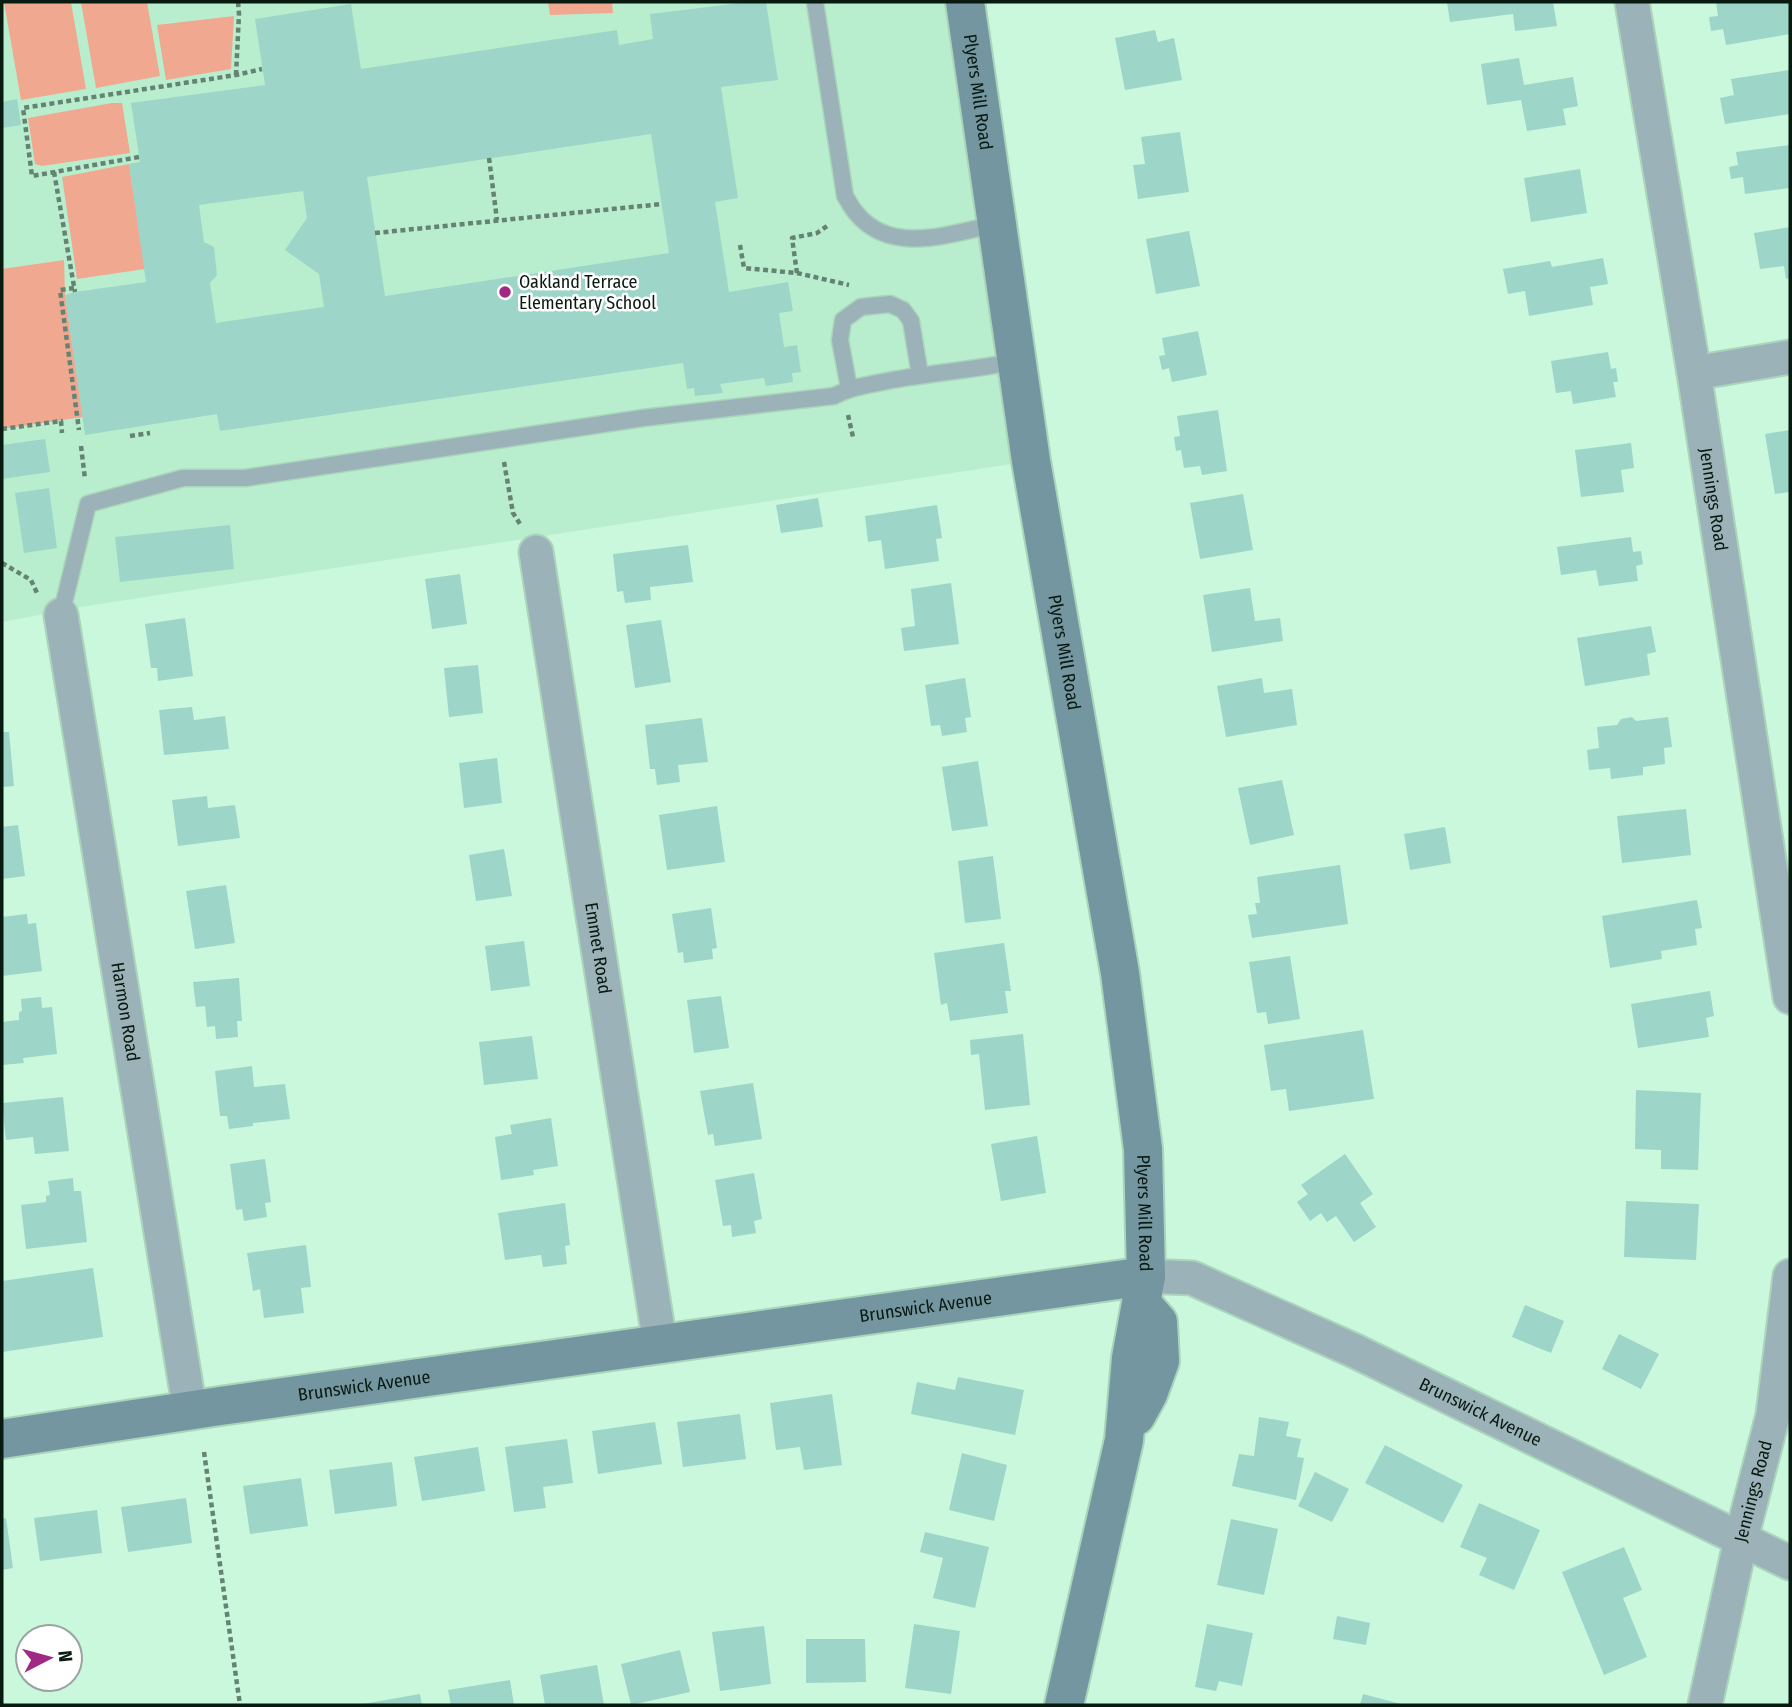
<svg xmlns="http://www.w3.org/2000/svg" width="1792" height="1707" font-family="'Fira Sans Condensed',sans-serif">
	<rect width="100%" height="100%" fill="#caf8dd"/>
	<path fill="#b8eece" d="M 2,2 L 965,2 L 1031,461 L 81,607 L 2,622 Z"/>
	<g fill="#f1a890">
		<path d="M 4,2 L 71,2 L 86,89 L 21,100 Z"/>
		<path d="M 81,2 L 147,2 L 160,76 L 96,88 Z"/>
		<path d="M 548,2 L 612,2 L 613,13 L 550,15 Z"/>
		<path d="M 234,16 L 231,69 L 166,80 L 157,25 Z"/>
		<path d="M 112,103 L 122,103 L 130,153 L 42,166 L 35,164 L 28,118 Z"/>
		<path d="M 129,164 L 145,269 L 77,279 L 62,177 Z"/>
		<path d="M 64,260 L 65,295 L 83,417 L 2,429 L 2,269 Z"/>
	</g>
	<g fill="#9dd5c9" fill-rule="evenodd">
		<path d="M 749,2 L 766,2 L 778,80 L 721,87 L 738,198 L 715,202 L 729,292 L 788,282 L 793,311 L 779,313 L 784,347 L 797,345 L 801,372 L 792,373 L 793,382 L 766,386 L 764,378 L 720,384 L 723,393 L 695,396 L 694,388 L 687,389 L 683,363 L 220,431 L 217,414 L 85,435 L 65,295 L 75,292 L 146,282 L 129,164 L 140,162 L 131,103 L 265,85 L 255,19 L 351,4 L 361,69 L 617,30 L 619,45 L 653,39 L 650,14 ZM 651,134 L 669,253 L 385,296 L 367,177 ZM 303,191 L 307,218 L 285,250 L 319,274 L 324,307 L 216,323 L 210,283 L 217,275 L 214,247 L 204,242 L 199,205 Z"/>
		<path d="M 1447,2 L 1553,2 L 1557,26 L 1515,31 L 1513,14 L 1450,22 Z"/>
		<path d="M 1716,2 L 1790,2 L 1790,34 L 1726,45 L 1723,29 L 1711,31 L 1709,17 L 1718,16 Z"/>
		<path d="M 1155,30 L 1158,42 L 1174,38 L 1182,80 L 1125,90 L 1115,38 Z"/>
		<path d="M 1519,58 L 1524,85 L 1573,77 L 1578,106 L 1563,109 L 1566,125 L 1527,131 L 1521,100 L 1487,105 L 1481,64 Z"/>
		<path d="M 1790,70 L 1790,114 L 1725,124 L 1720,98 L 1734,95 L 1731,79 Z"/>
		<path d="M 17,99 L 21,125 L 2,128 L 2,102 Z"/>
		<path d="M 1180,132 L 1189,192 L 1138,199 L 1133,165 L 1145,164 L 1141,137 Z"/>
		<path d="M 1790,145 L 1790,188 L 1745,194 L 1743,177 L 1731,179 L 1729,167 L 1738,165 L 1736,152 Z"/>
		<path d="M 1580,169 L 1587,213 L 1531,222 L 1524,178 Z"/>
		<path d="M 1790,227 L 1790,278 L 1786,279 L 1784,266 L 1760,269 L 1754,233 Z"/>
		<path d="M 1189,231 L 1200,286 L 1156,294 L 1146,239 Z"/>
		<path d="M 1603,258 L 1608,284 L 1590,287 L 1593,305 L 1529,316 L 1525,291 L 1508,294 L 1503,269 L 1550,261 L 1552,267 Z"/>
		<path d="M 1198,331 L 1207,375 L 1172,382 L 1169,368 L 1162,370 L 1159,356 L 1165,355 L 1162,338 Z"/>
		<path d="M 1608,352 L 1611,369 L 1616,368 L 1618,382 L 1613,382 L 1616,397 L 1573,404 L 1571,391 L 1556,393 L 1551,361 Z"/>
		<path d="M 1218,410 L 1227,471 L 1202,475 L 1200,466 L 1184,468 L 1181,450 L 1176,451 L 1174,437 L 1180,436 L 1177,416 Z"/>
		<path d="M 1790,430 L 1790,492 L 1775,494 L 1765,434 Z"/>
		<path d="M 45,439 L 50,472 L 2,479 L 2,445 Z"/>
		<path d="M 1631,443 L 1634,468 L 1621,470 L 1624,492 L 1581,497 L 1575,450 Z"/>
		<path d="M 49,488 L 57,548 L 24,553 L 15,493 Z"/>
		<path d="M 1243,494 L 1253,550 L 1200,559 L 1190,503 Z"/>
		<path d="M 818,498 L 823,527 L 781,533 L 776,505 Z"/>
		<path d="M 937,505 L 942,538 L 936,539 L 939,561 L 885,569 L 881,540 L 868,542 L 865,516 Z"/>
		<path d="M 230,525 L 234,569 L 120,582 L 115,537 Z"/>
		<path d="M 1631,537 L 1633,552 L 1641,551 L 1643,564 L 1636,566 L 1638,581 L 1599,586 L 1596,570 L 1561,575 L 1557,547 Z"/>
		<path d="M 688,545 L 693,582 L 650,587 L 651,600 L 625,603 L 623,591 L 617,592 L 613,554 Z"/>
		<path d="M 460,574 L 467,624 L 432,629 L 425,579 Z"/>
		<path d="M 951,583 L 959,644 L 904,651 L 901,628 L 915,626 L 911,589 Z"/>
		<path d="M 1250,588 L 1255,621 L 1280,618 L 1283,641 L 1212,652 L 1203,595 Z"/>
		<path d="M 185,618 L 193,676 L 158,681 L 157,668 L 151,668 L 145,624 Z"/>
		<path d="M 661,620 L 671,682 L 635,688 L 626,625 Z"/>
		<path d="M 1651,626 L 1656,652 L 1647,654 L 1650,675 L 1585,686 L 1577,638 Z"/>
		<path d="M 478,665 L 483,713 L 449,717 L 444,668 Z"/>
		<path d="M 965,678 L 971,717 L 965,718 L 967,732 L 942,736 L 940,725 L 931,726 L 925,685 Z"/>
		<path d="M 1262,678 L 1264,693 L 1292,689 L 1297,725 L 1226,737 L 1217,686 Z"/>
		<path d="M 192,707 L 194,720 L 225,716 L 229,749 L 164,755 L 159,710 Z"/>
		<path d="M 1632,717 L 1636,721 L 1668,717 L 1672,747 L 1664,748 L 1665,764 L 1643,767 L 1643,775 L 1611,779 L 1610,768 L 1589,770 L 1587,750 L 1599,748 L 1597,727 L 1617,725 L 1621,719 Z"/>
		<path d="M 702,718 L 708,762 L 678,765 L 680,782 L 657,785 L 655,769 L 650,769 L 645,725 Z"/>
		<path d="M 2,732 L 9,732 L 14,786 L 2,787 Z"/>
		<path d="M 497,758 L 502,803 L 464,808 L 459,763 Z"/>
		<path d="M 978,761 L 988,826 L 952,831 L 942,767 Z"/>
		<path d="M 1282,780 L 1294,835 L 1250,845 L 1238,788 Z"/>
		<path d="M 207,796 L 208,808 L 235,805 L 240,838 L 178,846 L 172,800 Z"/>
		<path d="M 717,806 L 725,862 L 667,870 L 659,815 Z"/>
		<path d="M 1686,809 L 1691,855 L 1622,863 L 1617,816 Z"/>
		<path d="M 18,825 L 25,876 L 2,879 L 2,827 Z"/>
		<path d="M 1445,827 L 1451,863 L 1410,870 L 1404,834 Z"/>
		<path d="M 504,849 L 512,896 L 476,901 L 469,855 Z"/>
		<path d="M 993,856 L 1001,919 L 965,923 L 958,861 Z"/>
		<path d="M 1340,865 L 1348,924 L 1252,938 L 1248,915 L 1257,914 L 1255,903 L 1260,903 L 1257,877 Z"/>
		<path d="M 226,885 L 235,943 L 195,949 L 186,891 Z"/>
		<path d="M 1697,900 L 1702,928 L 1695,929 L 1697,945 L 1661,951 L 1662,959 L 1610,968 L 1602,916 Z"/>
		<path d="M 711,908 L 717,948 L 712,949 L 713,959 L 684,963 L 683,952 L 678,953 L 672,914 Z"/>
		<path d="M 27,914 L 28,924 L 36,923 L 42,971 L 2,976 L 2,917 Z"/>
		<path d="M 524,941 L 530,986 L 491,991 L 485,946 Z"/>
		<path d="M 1004,943 L 1011,991 L 1005,991 L 1008,1013 L 950,1021 L 947,1003 L 941,1005 L 934,953 Z"/>
		<path d="M 1290,956 L 1300,1019 L 1268,1024 L 1266,1012 L 1257,1013 L 1249,962 Z"/>
		<path d="M 239,978 L 242,1021 L 237,1021 L 238,1037 L 216,1039 L 215,1026 L 207,1027 L 205,1006 L 196,1007 L 193,982 Z"/>
		<path d="M 1710,991 L 1714,1016 L 1706,1018 L 1709,1037 L 1638,1048 L 1631,1004 Z"/>
		<path d="M 721,996 L 729,1048 L 694,1053 L 687,1000 Z"/>
		<path d="M 41,997 L 42,1008 L 52,1007 L 57,1054 L 23,1058 L 24,1063 L 2,1065 L 2,1022 L 19,1020 L 19,1012 L 22,1011 L 21,999 Z"/>
		<path d="M 1363,1030 L 1374,1099 L 1289,1111 L 1286,1089 L 1271,1091 L 1264,1045 Z"/>
		<path d="M 1023,1034 L 1030,1105 L 985,1110 L 979,1054 L 971,1055 L 970,1040 Z"/>
		<path d="M 532,1036 L 538,1079 L 484,1085 L 479,1042 Z"/>
		<path d="M 252,1066 L 254,1087 L 285,1084 L 290,1119 L 253,1123 L 253,1126 L 229,1129 L 227,1116 L 220,1116 L 215,1071 Z"/>
		<path d="M 753,1083 L 762,1139 L 715,1146 L 713,1134 L 708,1135 L 700,1091 Z"/>
		<path d="M 1636,1090 L 1701,1093 L 1698,1170 L 1661,1169 L 1661,1150 L 1635,1149 Z"/>
		<path d="M 63,1097 L 69,1151 L 35,1154 L 33,1137 L 6,1140 L 2,1103 Z"/>
		<path d="M 551,1118 L 558,1166 L 533,1170 L 534,1175 L 501,1180 L 495,1137 L 512,1134 L 510,1125 Z"/>
		<path d="M 1037,1136 L 1046,1193 L 1001,1201 L 991,1144 Z"/>
		<path d="M 1345,1154 L 1373,1194 L 1360,1203 L 1376,1227 L 1354,1242 L 1336,1216 L 1327,1222 L 1321,1213 L 1310,1221 L 1297,1202 L 1308,1194 L 1301,1185 Z"/>
		<path d="M 265,1159 L 271,1202 L 265,1203 L 267,1217 L 244,1221 L 242,1209 L 236,1210 L 230,1164 Z"/>
		<path d="M 754,1173 L 762,1219 L 754,1221 L 756,1233 L 732,1237 L 731,1225 L 723,1226 L 715,1180 Z"/>
		<path d="M 73,1178 L 74,1191 L 81,1191 L 87,1242 L 26,1249 L 21,1205 L 46,1202 L 46,1196 L 50,1195 L 48,1181 Z"/>
		<path d="M 1626,1201 L 1699,1204 L 1696,1260 L 1624,1257 Z"/>
		<path d="M 565,1203 L 570,1245 L 565,1246 L 567,1264 L 543,1267 L 541,1255 L 505,1260 L 498,1213 Z"/>
		<path d="M 306,1245 L 311,1287 L 301,1288 L 304,1313 L 264,1318 L 260,1289 L 253,1291 L 247,1253 Z"/>
		<path d="M 93,1268 L 103,1337 L 2,1352 L 2,1281 Z"/>
		<path d="M 1525,1305 L 1564,1321 L 1551,1353 L 1512,1337 Z"/>
		<path d="M 1619,1334 L 1659,1354 L 1641,1389 L 1602,1369 Z"/>
		<path d="M 958,1377 L 1024,1390 L 1015,1435 L 911,1414 L 917,1382 L 955,1390 Z"/>
		<path d="M 832,1394 L 842,1465 L 804,1470 L 800,1447 L 776,1450 L 770,1403 Z"/>
		<path d="M 740,1414 L 746,1459 L 683,1467 L 677,1422 Z"/>
		<path d="M 1259,1417 L 1289,1422 L 1286,1436 L 1301,1439 L 1297,1457 L 1304,1458 L 1296,1500 L 1232,1486 L 1239,1454 L 1254,1456 Z"/>
		<path d="M 655,1422 L 662,1464 L 598,1474 L 592,1431 Z"/>
		<path d="M 567,1439 L 573,1483 L 543,1487 L 546,1508 L 514,1512 L 505,1447 Z"/>
		<path d="M 1385,1445 L 1463,1485 L 1443,1523 L 1365,1483 Z"/>
		<path d="M 478,1447 L 485,1491 L 422,1501 L 414,1457 Z"/>
		<path d="M 962,1453 L 1007,1465 L 994,1521 L 949,1510 Z"/>
		<path d="M 392,1462 L 397,1506 L 335,1514 L 329,1470 Z"/>
		<path d="M 1315,1472 L 1349,1489 L 1332,1522 L 1298,1506 Z"/>
		<path d="M 301,1478 L 308,1526 L 250,1534 L 243,1486 Z"/>
		<path d="M 186,1498 L 192,1543 L 128,1552 L 121,1507 Z"/>
		<path d="M 1479,1503 L 1540,1530 L 1514,1590 L 1479,1575 L 1487,1558 L 1460,1547 Z"/>
		<path d="M 97,1510 L 102,1553 L 40,1561 L 34,1518 Z"/>
		<path d="M 6,1518 L 13,1568 L 2,1570 L 2,1519 Z"/>
		<path d="M 1231,1519 L 1278,1529 L 1264,1595 L 1217,1585 Z"/>
		<path d="M 925,1532 L 989,1547 L 975,1608 L 933,1598 L 943,1558 L 920,1552 Z"/>
		<path d="M 1624,1547 L 1642,1590 L 1623,1598 L 1647,1657 L 1604,1675 L 1562,1572 Z"/>
		<path d="M 1337,1616 L 1370,1623 L 1366,1645 L 1333,1639 Z"/>
		<path d="M 914,1624 L 960,1631 L 951,1694 L 905,1688 Z"/>
		<path d="M 1207,1624 L 1253,1633 L 1242,1686 L 1219,1681 L 1216,1691 L 1195,1687 Z"/>
		<path d="M 764,1626 L 771,1684 L 720,1691 L 712,1632 Z"/>
		<path d="M 806,1639 L 865,1639 L 866,1682 L 806,1683 Z"/>
		<path d="M 680,1650 L 690,1692 L 631,1705 L 621,1664 Z"/>
		<path d="M 597,1665 L 604,1705 L 545,1705 L 540,1675 Z"/>
		<path d="M 510,1680 L 514,1705 L 451,1705 L 448,1690 Z"/>
		<path d="M 420,1694 L 422,1705 L 364,1705 L 363,1704 Z"/>
		<path d="M 1363,1694 L 1401,1704 L 1400,1705 L 1360,1705 Z"/>
	</g>
	<g fill="none" stroke-linecap="round" stroke-linejoin="round">
		<defs>
			<g id="lane">
				<path d="M 815,2 L 845,196 C 849,202 852,209 857,214 C 892,256 952,233 997,224"/>
				<path d="M 849,388 L 840,340 L 843,320 L 861,307 L 890,304 L 903,310 L 911,321 L 920,375"/>
				<path d="M 61,615 L 88,504 L 183,478 L 245,478 L 643,418 L 834,396 C 851,387 868,385 887,381 C 930,373 974,370 1017,361"/>
			</g>
			<g id="street">
				<path id="s1" d="M 1632,2 L 1694,373 L 1790,997"/>
				<path d="M 1694,373 L 1790,357"/>
				<path id="s2" d="M 536,552 L 660,1344"/>
				<path id="s3" d="M 61,615 L 190,1411"/>
				<path id="s4" d="M 1146,1276 L 1192,1278 L 1355,1351 L 1790,1563"/>
				<path id="s5" d="M 1705,1705 L 1741,1539 L 1773,1415 L 1790,1276"/>
			</g>
			<g id="secondary">
				<path id="s6" d="M 965,2 L 1031,461 L 1120,973 L 1143,1149 L 1146,1276 L 1131,1358 L 1124,1440 L 1064,1705"/>
				<path d="M 1136,1416 L 1148,1394 L 1160,1361 L 1158,1322 L 1143,1305"/>
				<path id="s7" d="M 2,1439 L 220,1406 L 1146,1276"/>
			</g>
		</defs>
		<use href="#lane" stroke="#abd4bc" stroke-width="19"/>
		<use href="#street" stroke="#abd4bc" stroke-width="37"/>
		<use href="#secondary" stroke="#abd4bc" stroke-width="42"/>
		<g stroke="#658372" stroke-width="4.5" stroke-dasharray="5 3.5" stroke-linecap="butt">
			<path d="M 236,75 L 239,14 L 238,2"/>
			<path d="M 139,157 L 32,176 L 23,108 L 236,75 L 262,69"/>
			<path d="M 489,158 L 497,220"/>
			<path d="M 54,172 L 75,292"/>
			<path d="M 375,233 L 662,204"/>
			<path d="M 740,245 L 744,268 L 797,273 L 849,285"/>
			<path d="M 797,273 L 792,238 L 817,233 L 827,226"/>
			<path d="M 74,288 L 60,290 L 79,430"/>
			<path d="M 848,415 L 853,437"/>
			<path d="M 2,429 L 61,421 L 62,433"/>
			<path d="M 130,436 L 150,433"/>
			<path d="M 81,446 L 85,479"/>
			<path d="M 504,462 L 513,513 L 520,524"/>
			<path d="M 2,563 L 31,580 L 37,593"/>
			<path d="M 204,1452 L 240,1705"/>
		</g>
		<use href="#lane" stroke="#9bb2b9" stroke-width="16"/>
		<use href="#street" stroke="#9bb2b9" stroke-width="33"/>
		<use href="#secondary" stroke="#7496a0" stroke-width="38"/>
	</g>
	<circle fill="#9f2983" stroke="#fff" stroke-width="2.5" cx="505" cy="292" r="7"/>
	<g text-anchor="middle" stroke-width="5" stroke-linejoin="round" paint-order="stroke">
		<g font-size="18" fill="#091a11" stroke="#fff">
			<text dy="6" stroke="none"><textPath href="#s6" startOffset="91">Plyers Mill Road</textPath></text>
			<text dy="6" stroke="none"><textPath href="#s1" startOffset="504">Jennings Road</textPath></text>
			<text dy="6" stroke="none"><textPath href="#s6" startOffset="658">Plyers Mill Road</textPath></text>
			<text dy="6" stroke="none"><textPath href="#s2" startOffset="401">Emmet Road</textPath></text>
			<text dy="6" stroke="none"><textPath href="#s3" startOffset="402">Harmon Road</textPath></text>
			<text dy="6" stroke="none"><textPath href="#s6" startOffset="1225">Plyers Mill Road</textPath></text>
			<text dy="6" stroke="none"><textPath href="#s7" startOffset="933">Brunswick Avenue</textPath></text>
			<text dy="6" stroke="none"><textPath href="#s7" startOffset="366">Brunswick Avenue</textPath></text>
			<text dy="6" stroke="none"><textPath href="#s4" startOffset="364">Brunswick Avenue</textPath></text>
			<text dy="6" stroke="none"><textPath href="#s5" startOffset="219">Jennings Road</textPath></text>
		</g>
		<g font-size="18" fill="#091a11" stroke="#fff" text-anchor="start">
			<text x="519" y="288">Oakland Terrace<tspan x="519" dy="21">Elementary School</tspan></text>
		</g>
	</g>
	<rect width="1792" height="1707" fill="none" stroke="#091a11" stroke-width="7"/>
	<g transform="translate(49 1658) rotate(84)"><circle r="33" fill="#ffffff" stroke="#9da3a0" stroke-width="2"/>
	<path d="M0-5L12 26L0 18L-12 26Z" fill="#9f2983"/>
	<text y="-10" font-size="19" font-weight="bold" text-anchor="middle" fill="#091a11">N</text>
	</g>
</svg>
